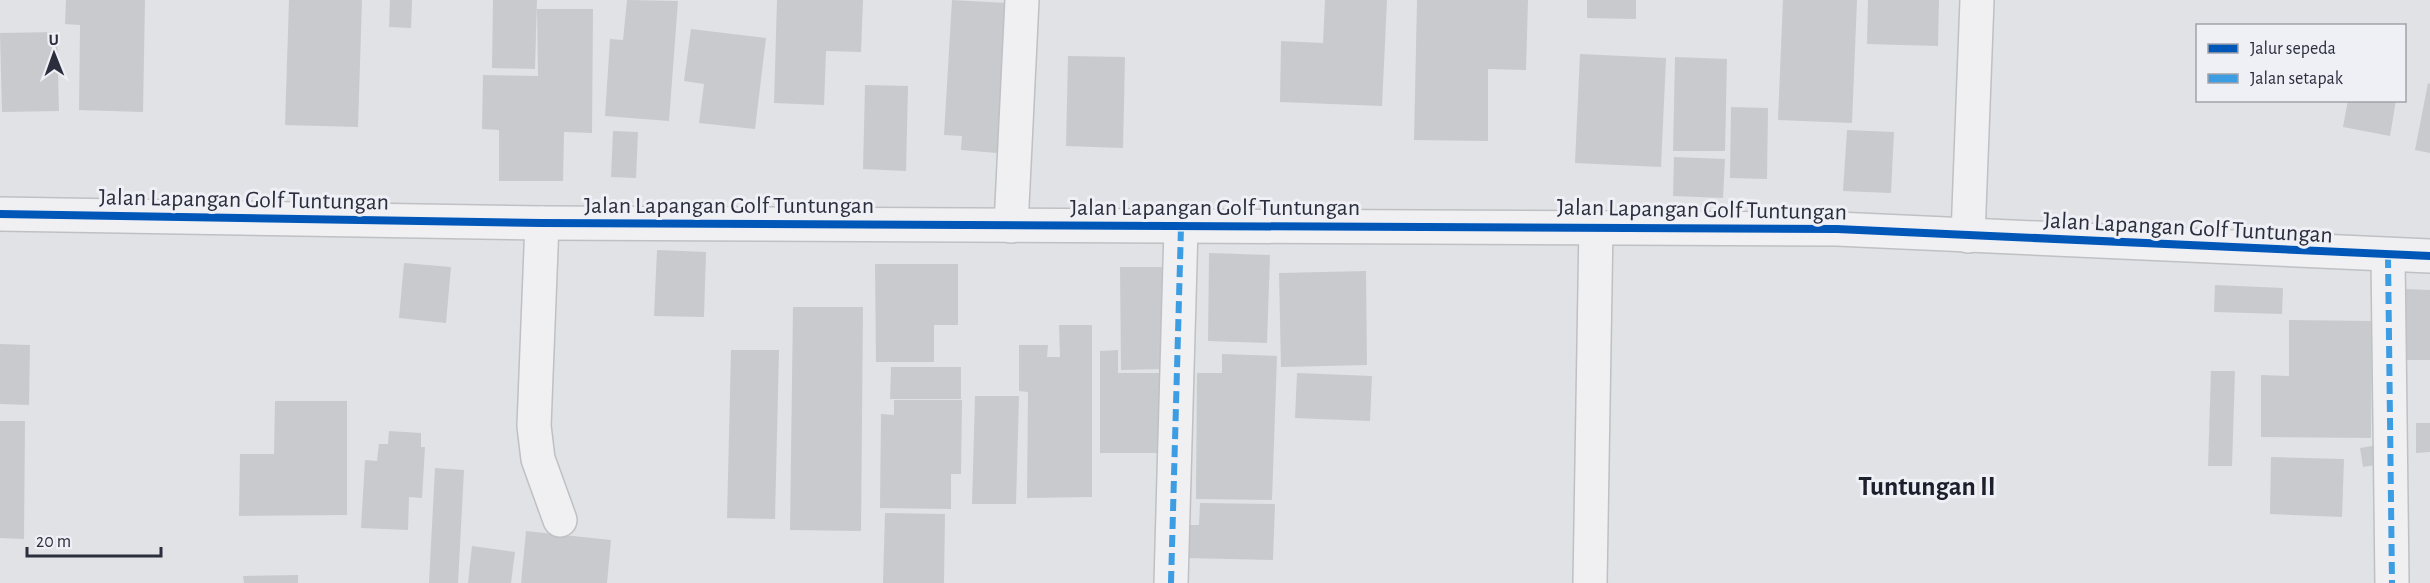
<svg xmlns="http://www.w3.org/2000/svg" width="2430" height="583" font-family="'Alegreya Sans',sans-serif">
	<rect width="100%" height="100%" fill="#e1e2e5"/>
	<g fill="#c9cacd">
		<path d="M 66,0 L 145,0 L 143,112 L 79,110 L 80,25 L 65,24 Z"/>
		<path d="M 289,0 L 362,0 L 358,127 L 285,125 Z"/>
		<path d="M 390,0 L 412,0 L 411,28 L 389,27 Z"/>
		<path d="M 493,0 L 537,0 L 535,69 L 492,68 Z"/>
		<path d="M 627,0 L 678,1 L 669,121 L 605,116 L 610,39 L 623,40 Z"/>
		<path d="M 777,0 L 863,0 L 861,52 L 826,51 L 824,105 L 774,103 Z"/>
		<path d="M 952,0 L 1007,3 L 997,153 L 961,150 L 962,136 L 944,135 Z"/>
		<path d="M 1325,0 L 1387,0 L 1382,106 L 1280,102 L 1281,41 L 1323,43 Z"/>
		<path d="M 1417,0 L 1528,0 L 1526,70 L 1488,69 L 1488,141 L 1414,140 Z"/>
		<path d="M 1587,0 L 1636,0 L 1636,19 L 1587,18 Z"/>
		<path d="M 1783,0 L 1857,0 L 1852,123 L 1778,120 Z"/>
		<path d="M 1868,0 L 1939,0 L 1938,46 L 1867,44 Z"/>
		<path d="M 537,9 L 593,9 L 592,133 L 564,132 L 563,181 L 499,181 L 499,130 L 482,129 L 483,75 L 538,76 Z"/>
		<path d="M 691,29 L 766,38 L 755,129 L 699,123 L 704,84 L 684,81 Z"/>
		<path d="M 57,32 L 59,111 L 2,112 L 0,33 Z"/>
		<path d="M 1580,54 L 1666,58 L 1661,167 L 1575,163 Z"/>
		<path d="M 1068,56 L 1125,57 L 1123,148 L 1066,146 Z"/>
		<path d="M 1675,57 L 1727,59 L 1725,151 L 1673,151 Z"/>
		<path d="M 2428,83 L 2430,84 L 2430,153 L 2415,150 Z"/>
		<path d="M 865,85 L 908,86 L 906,171 L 863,169 Z"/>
		<path d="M 2348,100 L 2396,100 L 2390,136 L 2343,127 Z"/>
		<path d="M 1731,107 L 1768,108 L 1767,179 L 1730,178 Z"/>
		<path d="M 1847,130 L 1894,132 L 1891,193 L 1843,191 Z"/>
		<path d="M 613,131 L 638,132 L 636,178 L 611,177 Z"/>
		<path d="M 1674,157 L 1725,159 L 1723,198 L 1673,196 Z"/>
		<path d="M 657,250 L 706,252 L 704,317 L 654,316 Z"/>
		<path d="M 1209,253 L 1270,255 L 1267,343 L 1208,341 Z"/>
		<path d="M 404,263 L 451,267 L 446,323 L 399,318 Z"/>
		<path d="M 875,264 L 958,264 L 958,325 L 934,325 L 934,362 L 876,362 Z"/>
		<path d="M 1120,267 L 1165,267 L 1165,369 L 1121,370 Z"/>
		<path d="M 1366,271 L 1367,365 L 1281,367 L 1279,273 Z"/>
		<path d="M 2215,285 L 2283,288 L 2282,314 L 2214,312 Z"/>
		<path d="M 2405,289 L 2430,290 L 2430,360 L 2403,360 Z"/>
		<path d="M 793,307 L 863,307 L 861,531 L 790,530 Z"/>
		<path d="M 2289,320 L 2372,321 L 2371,438 L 2261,437 L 2261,375 L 2289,376 Z"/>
		<path d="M 1059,325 L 1092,325 L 1092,497 L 1027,498 L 1028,392 L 1019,391 L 1019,345 L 1048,345 L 1047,357 L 1060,357 Z"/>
		<path d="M 0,344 L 30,345 L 29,405 L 0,404 Z"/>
		<path d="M 731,350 L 779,350 L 775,519 L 727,518 Z"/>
		<path d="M 1118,350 L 1118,373 L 1162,373 L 1162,453 L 1100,453 L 1100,351 Z"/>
		<path d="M 1222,354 L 1277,356 L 1272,500 L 1196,499 L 1197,373 L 1222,373 Z"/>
		<path d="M 891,367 L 961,367 L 961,399 L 890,399 Z"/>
		<path d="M 2211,371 L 2235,371 L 2232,466 L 2208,466 Z"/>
		<path d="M 1297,373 L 1372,376 L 1370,421 L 1295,418 Z"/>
		<path d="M 975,396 L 1019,396 L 1016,504 L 972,504 Z"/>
		<path d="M 894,400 L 962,400 L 961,474 L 951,474 L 951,509 L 880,508 L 881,414 L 894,415 Z"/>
		<path d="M 275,401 L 347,401 L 347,515 L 239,516 L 240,454 L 274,454 Z"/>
		<path d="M 0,421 L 25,421 L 24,539 L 0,538 Z"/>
		<path d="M 2416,423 L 2430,423 L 2430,452 L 2416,453 Z"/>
		<path d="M 389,431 L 421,433 L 421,447 L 425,447 L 422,498 L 409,497 L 408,530 L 361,528 L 365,460 L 377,461 L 379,444 L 388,444 Z"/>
		<path d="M 2383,444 L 2387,463 L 2363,467 L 2360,448 Z"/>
		<path d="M 2271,457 L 2344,459 L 2342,517 L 2270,514 Z"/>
		<path d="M 435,468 L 464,470 L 458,583 L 429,583 Z"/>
		<path d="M 1200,503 L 1275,504 L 1273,560 L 1186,558 L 1187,525 L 1199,525 Z"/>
		<path d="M 885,513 L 945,514 L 944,583 L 883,583 Z"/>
		<path d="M 526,531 L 611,540 L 607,583 L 521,583 Z"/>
		<path d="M 472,546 L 515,552 L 511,583 L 468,583 Z"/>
		<path d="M 298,575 L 298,583 L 244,583 L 243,576 Z"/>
	</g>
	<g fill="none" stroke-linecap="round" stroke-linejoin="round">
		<defs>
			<g id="minor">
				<path d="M 0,214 L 542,223 L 1837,229 L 2430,256"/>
				<path d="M 542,223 L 534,426 L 538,459 L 560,520"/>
				<path d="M 1011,226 L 1022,0"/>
				<path d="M 1968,236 L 1977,0"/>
				<path d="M 2388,256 L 2392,583"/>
				<path d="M 1171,583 L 1181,227"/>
				<path d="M 1590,583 L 1596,226"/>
			</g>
		</defs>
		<use href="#minor" stroke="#bfc0c3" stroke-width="36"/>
		<use href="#minor" stroke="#f0f0f3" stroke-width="33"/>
		<g stroke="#3d9de3" stroke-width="6" stroke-dasharray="12 6" stroke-linecap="butt">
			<path d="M 2388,256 L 2392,583"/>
			<path d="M 1171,583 L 1181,227"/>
		</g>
		<defs>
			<path id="cycleway" d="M 0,214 L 542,223 L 1837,229 L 2430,256"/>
		</defs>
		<use href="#cycleway" stroke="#eff0f5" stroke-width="11"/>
		<use href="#cycleway" stroke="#0057b8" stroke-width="8"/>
	</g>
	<g text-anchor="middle" stroke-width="6" stroke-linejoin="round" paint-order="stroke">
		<g font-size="24" fill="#2a2e3d" stroke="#eff0f5">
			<text transform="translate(244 199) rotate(1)" y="8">Jalan Lapangan Golf Tuntungan</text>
			<text x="729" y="213">Jalan Lapangan Golf Tuntungan</text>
			<text x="1215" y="215">Jalan Lapangan Golf Tuntungan</text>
			<text transform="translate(1702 209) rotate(1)" y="8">Jalan Lapangan Golf Tuntungan</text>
			<text transform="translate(2188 227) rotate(3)" y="8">Jalan Lapangan Golf Tuntungan</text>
		</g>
		<g font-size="27" font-weight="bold" fill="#1c202d" stroke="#eff0f5">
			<text x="1927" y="495">Tuntungan II</text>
		</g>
	</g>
	<rect x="2196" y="24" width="210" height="78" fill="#eff0f5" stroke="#a0a2ab" stroke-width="1.5"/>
	<rect x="2208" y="44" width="30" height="9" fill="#0057b8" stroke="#a0a2ab" stroke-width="1.5"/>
	<text x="2250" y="54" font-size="18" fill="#2a2e3d">Jalur sepeda</text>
	<rect x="2208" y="74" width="30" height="9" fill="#3d9de3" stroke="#a0a2ab" stroke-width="1.5"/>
	<text x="2250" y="84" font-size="18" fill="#2a2e3d">Jalan setapak</text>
	<g transform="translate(54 54) rotate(359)" stroke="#eff0f5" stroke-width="4.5" paint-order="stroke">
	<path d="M0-4.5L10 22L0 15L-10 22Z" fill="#2a2e3d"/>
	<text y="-9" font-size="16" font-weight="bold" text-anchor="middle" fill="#2a2e3d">U</text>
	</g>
	<path d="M27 547v9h134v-9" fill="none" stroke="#2a2e3d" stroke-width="3"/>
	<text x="36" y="547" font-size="18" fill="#2a2e3d" stroke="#eff0f5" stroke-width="4.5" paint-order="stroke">20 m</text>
</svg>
